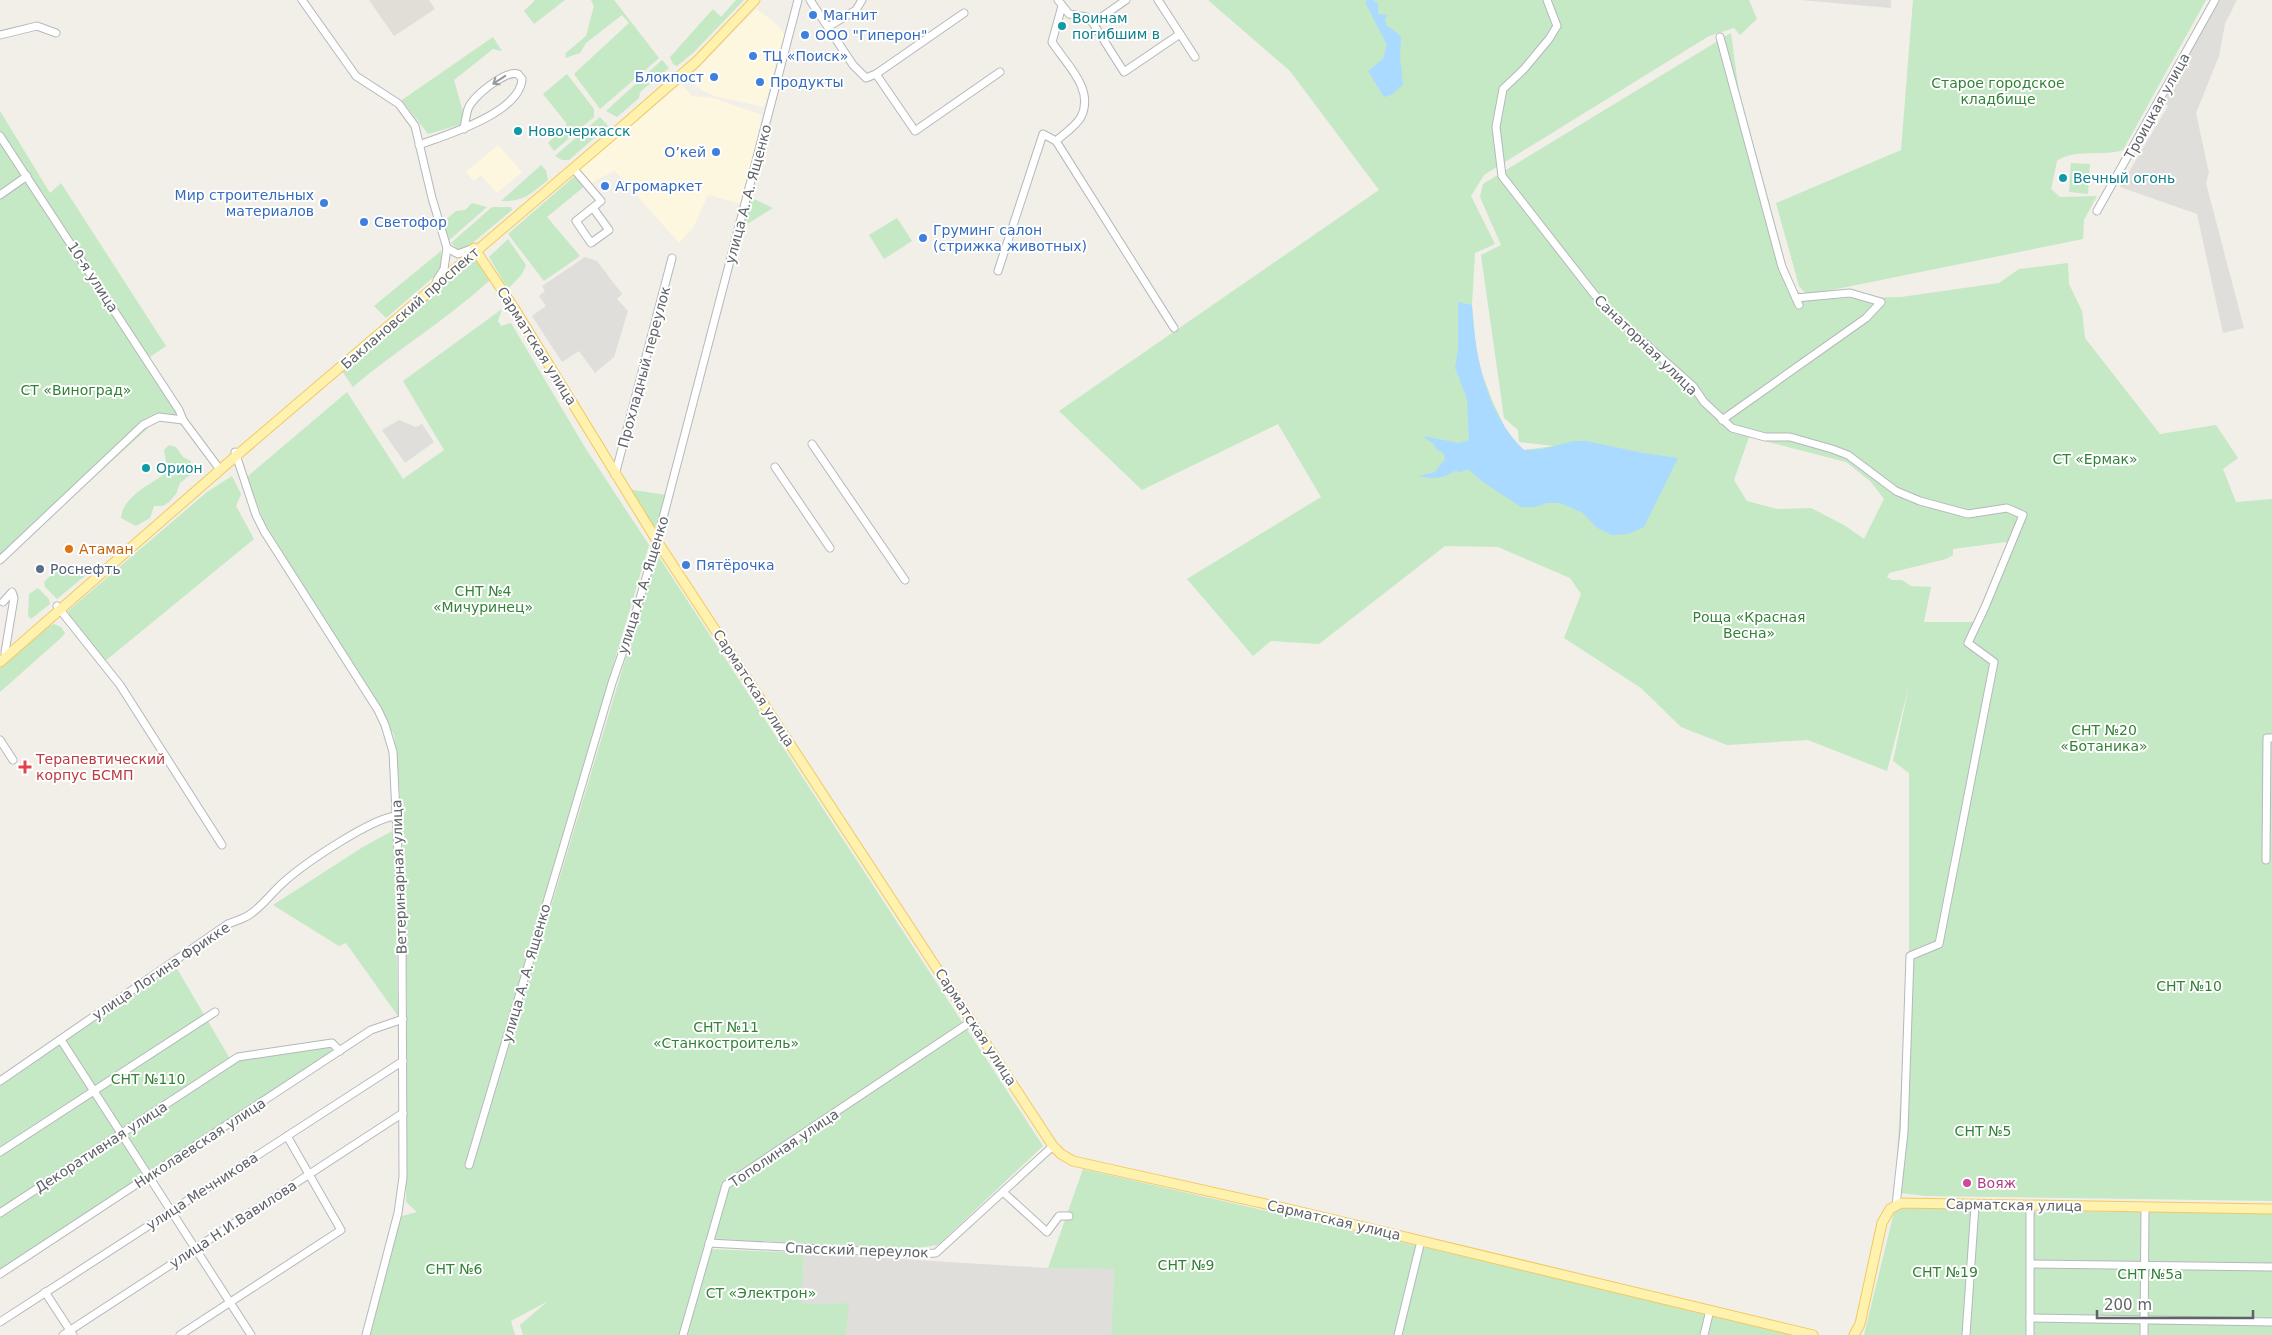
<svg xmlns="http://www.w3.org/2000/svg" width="2272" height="1335" font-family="'DejaVu Sans',sans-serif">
	<rect width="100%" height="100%" fill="#f1efe8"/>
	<g fill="#fef7e0">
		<path d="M 756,9 L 778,25 L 785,36 L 764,107 L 715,96 L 703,91 L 688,79 Z"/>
		<path d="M 681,84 L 692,96 L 713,98 L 762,115 L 742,204 L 708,195 L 693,228 L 679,243 L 615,171 L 586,185 L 577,172 Z"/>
		<path d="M 498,145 L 522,172 L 497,193 L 481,175 L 474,181 L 466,172 Z"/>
	</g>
	<g fill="#e0deda">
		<path d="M 1800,0 L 1891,0 L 1891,8 Z"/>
		<path d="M 2218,0 L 2237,0 L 2225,24 L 2219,56 L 2196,113 L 2209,173 L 2206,183 L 2244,328 L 2223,333 L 2197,214 L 2120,187 L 2168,106 L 2161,101 Z"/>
		<path d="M 585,257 L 597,261 L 622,294 L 617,299 L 628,311 L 614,357 L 595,373 L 579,351 L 562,362 L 532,316 L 546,306 L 539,296 L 545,291 L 542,286 Z"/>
		<path d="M 399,420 L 416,427 L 422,424 L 434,442 L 405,463 L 382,430 Z"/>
		<path d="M 804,1253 L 1048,1268 L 1114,1269 L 1111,1335 L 846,1335 L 848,1303 L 802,1305 Z"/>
	</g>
	<path fill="#e1ded6" d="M 369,0 L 429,0 L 435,9 L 394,36 Z"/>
	<g fill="#c5e8c5" fill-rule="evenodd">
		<path d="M 535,0 L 565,0 L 534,24 L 524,11 Z"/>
		<path d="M 591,0 L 614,0 L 659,58 L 600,109 L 574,74 L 629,23 L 622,15 L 586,43 L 580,53 L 565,58 L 566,53 L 586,36 L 594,6 Z"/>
		<path d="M 736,0 L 744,0 L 694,52 L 677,66 L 673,64 L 670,57 L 713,9 L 721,17 Z"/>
		<path d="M 1208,0 L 1749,0 L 1757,19 L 1740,35 L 1734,28 L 1709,36 L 1484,175 L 1471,196 L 1495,244 L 1475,253 L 1472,305 L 1477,360 L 1492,400 L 1509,436 L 1524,450 L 1554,446 L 1519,442 L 1518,430 L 1504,418 L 1481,255 L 1501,245 L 1480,197 L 1483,184 L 1731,33 L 1742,115 L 1785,281 L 1808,299 L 1901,297 L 1999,283 L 2019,269 L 2068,263 L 2069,284 L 2082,311 L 2085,338 L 2160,434 L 2216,425 L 2238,458 L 2223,469 L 2236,502 L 2272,499 L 2272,1201 L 1925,1196 L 1893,1192 L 1896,1174 L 1909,952 L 1909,773 L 1893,761 L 1909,686 L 1887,771 L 1808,740 L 1727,745 L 1681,727 L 1641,688 L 1564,638 L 1581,594 L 1570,578 L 1498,547 L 1445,546 L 1319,644 L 1271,641 L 1253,656 L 1187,579 L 1321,497 L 1278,424 L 1142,490 L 1059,411 L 1379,190 L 1290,71 ZM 1749,437 L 1846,462 L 1870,481 L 1884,499 L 1864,539 L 1844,525 L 1811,508 L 1777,509 L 1747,501 L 1734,480 ZM 2013,541 L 1982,622 L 1924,622 L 1931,587 L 1911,586 L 1902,580 L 1892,580 L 1887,577 L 1889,573 L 1946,559 L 1953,555 L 1953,549 Z"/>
		<path d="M 1913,0 L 2206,0 L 2123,150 C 2102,157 2075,148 2057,161 L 2051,189 L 2060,197 L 2097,196 L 2084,220 L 2083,239 L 1807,295 L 1799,286 L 1776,203 L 1901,150 Z"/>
		<path d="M 493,37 L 502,51 L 493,49 L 454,80 L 465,119 L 462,124 L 428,134 L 402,100 Z"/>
		<path d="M 662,60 L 669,68 L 640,92 L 639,98 L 617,117 L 606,111 Z"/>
		<path d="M 567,74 L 594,109 L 594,117 L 554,151 L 548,143 L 567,124 L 543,94 Z"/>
		<path d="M 0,111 L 50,193 L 61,183 L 166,346 L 147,359 L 188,421 L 177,421 L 159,418 L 0,563 Z"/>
		<path d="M 600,117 L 608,126 L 569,160 L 562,160 L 555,156 Z"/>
		<path d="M 2071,163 L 2090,164 L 2088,194 L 2069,192 Z"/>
		<path d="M 541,165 L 546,170 L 548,180 C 530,194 524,202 501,201 Z"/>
		<path d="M 577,174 L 586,185 L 547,217 L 580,256 L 544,281 L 508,234 Z"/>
		<path d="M 750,197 L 773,208 L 744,226 Z"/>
		<path d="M 472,203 L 487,207 L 447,242 L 442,223 L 456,211 L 465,210 Z"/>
		<path d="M 492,207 L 511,207 L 512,210 L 464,250 L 459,250 L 451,243 Z"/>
		<path d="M 897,218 L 912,241 L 884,259 L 869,235 Z"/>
		<path d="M 508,239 L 526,265 L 522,274 L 508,289 L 489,257 Z"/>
		<path d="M 441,251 L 442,266 L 436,275 L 386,318 L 374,306 Z"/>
		<path d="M 472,259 L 479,261 L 490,280 C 448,319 397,349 353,387 L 342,371 Z"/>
		<path d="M 502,309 L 498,321 L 501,326 L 511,323 L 586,449 L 649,545 L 465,1163 L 476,1156 L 657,554 L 1043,1146 L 938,1245 L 909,1249 L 706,1238 L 679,1335 L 523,1335 L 520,1325 L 548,1301 L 511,1321 L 515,1335 L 367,1335 L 402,1216 L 417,1212 L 406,1202 L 407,1006 L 404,876 L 399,780 L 394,735 L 264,522 L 247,477 L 347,392 L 403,479 L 444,450 L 403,381 Z"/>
		<path d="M 169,445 L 176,447 L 183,457 L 191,461 L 191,474 L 180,483 L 176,494 L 169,502 L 163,506 L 154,506 L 150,518 L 136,526 L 121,518 C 123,495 153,484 168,471 L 164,450 Z"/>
		<path d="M 232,476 L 241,494 L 236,506 L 254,539 L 104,662 L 69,620 L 68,611 L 207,492 Z"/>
		<path d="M 627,489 L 666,495 L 659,525 L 652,527 Z"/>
		<path d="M 61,565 L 93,569 L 57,599 L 45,587 L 44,582 Z"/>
		<path d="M 38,588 L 49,599 L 50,604 L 31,619 L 28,616 L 29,594 Z"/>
		<path d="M 54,624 L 61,627 L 65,633 L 62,637 L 0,692 L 0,668 L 45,628 Z"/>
		<path d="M 394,830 L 398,1016 L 346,943 L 339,946 L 273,905 L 363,847 Z"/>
		<path d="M 176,967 L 229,1057 L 331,1046 L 332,1053 L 0,1271 L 0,1084 Z"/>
		<path d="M 1083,1169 L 1712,1313 L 1805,1335 L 1111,1335 L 1114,1269 L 1048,1268 Z"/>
		<path d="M 1904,1204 L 1973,1211 L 2272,1212 L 2272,1335 L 1864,1335 L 1894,1212 Z"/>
		<path d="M 709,1249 L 804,1253 L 802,1304 L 849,1303 L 846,1335 L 684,1335 Z"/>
	</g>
	<g fill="#aadaff">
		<path d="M 1368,0 L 1373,0 L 1378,4 L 1378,14 L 1387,15 L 1384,21 L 1387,21 L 1386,25 L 1401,36 L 1400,57 L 1403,85 L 1391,95 L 1384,97 L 1368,71 L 1383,59 L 1387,45 L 1365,2 Z"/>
		<path d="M 1458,302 L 1472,305 C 1475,356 1486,414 1524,450 L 1543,449 L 1574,441 L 1586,441 L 1643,453 L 1678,458 L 1644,527 L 1628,534 L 1612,535 L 1597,528 L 1583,513 L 1560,503 L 1547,503 L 1535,507 L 1521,507 L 1483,482 L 1468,469 L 1461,472 L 1454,471 C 1442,480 1432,479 1418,476 L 1435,472 L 1445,459 L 1443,452 L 1437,450 L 1434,444 L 1422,436 L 1459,443 L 1469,440 L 1467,399 L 1455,368 L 1458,351 Z"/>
	</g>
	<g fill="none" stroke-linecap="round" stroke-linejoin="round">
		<defs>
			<g id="minor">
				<path d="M 302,0 L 356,76 L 399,104 L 415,126 L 432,198 L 447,248 L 444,269 L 437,280"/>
				<path d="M 810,0 L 853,65 L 866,78 L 876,74 L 964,13"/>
				<path d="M 1058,0 L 1069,14 L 1086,17 L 1093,23 L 1124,72 L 1180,34"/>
				<path d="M 1158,0 L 1195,57"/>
				<path d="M 1547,0 L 1557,26 L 1549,39 L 1524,69 L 1503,89 L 1496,127 L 1502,176 L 1594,294 L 1621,322 L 1693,386 L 1704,402 L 1732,428 L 1765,437 L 1790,437 L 1832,449 L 1848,455 L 1896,491 L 1920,501 L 1968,514 L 2007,508 L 2023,515 L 1985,607 L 1968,643 L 1994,662 L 1939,944 L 1910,956 L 1904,1132 L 1896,1205"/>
				<path d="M 1062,6 L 1052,42 C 1066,64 1095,89 1081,117 C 1076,126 1064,134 1056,141 L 1174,328"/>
				<path d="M 1093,23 L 1126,0"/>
				<path d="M 828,27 L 856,10 L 862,0"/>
				<path d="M 0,35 L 37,26 L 56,33"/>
				<path d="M 1720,37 L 1782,267 L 1799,305"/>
				<path d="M 876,74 L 915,131 L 1000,72"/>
				<path d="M 0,136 L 179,410 L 183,420 L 218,467"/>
				<path d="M 419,145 C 446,135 520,113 522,79 L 518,74 C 505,70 472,97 468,109 C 466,115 465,123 464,129"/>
				<path d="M 573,168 L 601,201 L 576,221 L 591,243 L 609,230 L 593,208"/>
				<path d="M 0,195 L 27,176"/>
				<path d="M 2097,211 L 2215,0"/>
				<path d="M 447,248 L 458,254 L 474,248"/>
				<path d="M 998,271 L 1043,134 L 1056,141"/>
				<path d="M 1722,420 L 1866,318 L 1881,302 L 1850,293 L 1796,298"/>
				<path d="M 812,444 L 905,580"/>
				<path d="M 235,452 L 256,515 L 264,531 L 378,710 L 385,725 L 393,752 L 402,933 L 403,1177 L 398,1213 L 366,1335"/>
				<path d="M 775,467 L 830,548"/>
				<path d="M 615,475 L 672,258"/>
				<path d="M 0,560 L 143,425 L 159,417 L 183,420"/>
				<path d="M 3,602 L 12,592 L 14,598 L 5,652"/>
				<path d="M 57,606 L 120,685 L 222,845"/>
				<path d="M 0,740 L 13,760"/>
				<path d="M 2266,860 L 2267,738 L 2272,738"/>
				<path d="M 61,1040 L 251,1335"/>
				<path d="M 0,1081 L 228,924 C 235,921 243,919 249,915 C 263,906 272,892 285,881 C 305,863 372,818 396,816"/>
				<path d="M 0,1152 L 215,1012"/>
				<path d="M 469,1165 L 612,683 L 633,622 L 657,541 L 798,0"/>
				<path d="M 1003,1192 L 1047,1232 L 1059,1216 L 1069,1216"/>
				<path d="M 0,1213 L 238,1057 L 332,1043 L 340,1051"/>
				<path d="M 709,1243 L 919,1254 L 936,1253 L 1053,1146"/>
				<path d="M 2031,1264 L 2272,1267"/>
				<path d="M 0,1274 L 371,1030 L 403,1019"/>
				<path d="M 45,1292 L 73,1335"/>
				<path d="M 2030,1318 L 2272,1322"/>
				<path d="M 0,1322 L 403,1061"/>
				<path d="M 63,1335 L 403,1113"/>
				<path d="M 180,1335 L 341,1230 L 287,1136"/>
				<path d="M 683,1335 L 726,1185 L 969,1023"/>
				<path d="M 1398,1335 L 1421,1241"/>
				<path d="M 1704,1335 L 1710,1310"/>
				<path d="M 1966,1335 L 1975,1206"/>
				<path d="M 2030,1335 L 2030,1206"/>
				<path d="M 2144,1335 L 2145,1208"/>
			</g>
			<g id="major">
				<path d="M 474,248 L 514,308 L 657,541 L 1053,1146 L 1061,1154 L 1073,1161 L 1293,1210 L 1813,1335"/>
				<path d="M 0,662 L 236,456 L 617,131 L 697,61 L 755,0"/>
				<path d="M 1854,1335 L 1860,1324 L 1882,1223 L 1890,1209 L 1901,1203 L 2272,1209"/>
			</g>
		</defs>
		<use href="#minor" stroke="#b5b8bc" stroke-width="9"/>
		<use href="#major" stroke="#f2c960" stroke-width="11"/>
		<use href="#minor" stroke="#fff" stroke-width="7"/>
		<use href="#major" stroke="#fff2af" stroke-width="9"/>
	</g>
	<defs><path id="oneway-shaft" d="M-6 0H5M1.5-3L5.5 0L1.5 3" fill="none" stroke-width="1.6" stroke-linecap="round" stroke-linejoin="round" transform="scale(1.25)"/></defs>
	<use stroke="#979a9d" href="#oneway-shaft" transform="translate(499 80) rotate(147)"/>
	<g fill="#3f7fe0" stroke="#fff" stroke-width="2">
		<circle cx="813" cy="15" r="5"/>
		<circle cx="805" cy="35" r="5"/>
		<circle cx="753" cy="56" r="5"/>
		<circle cx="714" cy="77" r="5"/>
		<circle cx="760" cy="82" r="5"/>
		<circle cx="716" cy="152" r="5"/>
		<circle cx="605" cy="186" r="5"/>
		<circle cx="324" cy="203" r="5"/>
		<circle cx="364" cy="222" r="5"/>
		<circle cx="923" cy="238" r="5"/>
		<circle cx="686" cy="565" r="5"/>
	</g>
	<g fill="#0f9aa8" stroke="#fff" stroke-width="2">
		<circle cx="1062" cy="26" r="5"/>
		<circle cx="518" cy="131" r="5"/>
		<circle cx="2063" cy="178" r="5"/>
		<circle cx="146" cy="468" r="5"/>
	</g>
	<circle fill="#e8710a" stroke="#fff" stroke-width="2" cx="69" cy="549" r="5"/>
	<circle fill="#5c6f8a" stroke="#fff" stroke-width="2" cx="40" cy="569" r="5"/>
	<path fill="#e0444e" stroke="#fff" stroke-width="2" d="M22.5 759.5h5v5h5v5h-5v5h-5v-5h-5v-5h5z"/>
	<circle fill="#d1479c" stroke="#fff" stroke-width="2" cx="1967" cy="1183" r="5"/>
	<g text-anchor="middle" stroke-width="4" stroke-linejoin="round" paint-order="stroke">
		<g font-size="14" fill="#366cbe" stroke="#fff" text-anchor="start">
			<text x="823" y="20">Магнит</text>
			<text x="815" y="40">ООО "Гиперон"</text>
			<text x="763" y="61">ТЦ «Поиск»</text>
			<text x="704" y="82" text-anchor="end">Блокпост</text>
			<text x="770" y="87">Продукты</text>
			<text x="706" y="157" text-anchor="end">О’кей</text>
			<text x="615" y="191">Агромаркет</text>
			<text x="314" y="200" text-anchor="end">Мир строительных<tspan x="314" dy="16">материалов</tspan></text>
			<text x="374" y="227">Светофор</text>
			<text x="933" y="235">Груминг салон<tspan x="933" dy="16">(стрижка животных)</tspan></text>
			<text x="696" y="570">Пятёрочка</text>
		</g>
		<g font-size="14" fill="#0d838f" stroke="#fff" text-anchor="start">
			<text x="1072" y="23">Воинам<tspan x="1072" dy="16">погибшим в</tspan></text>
			<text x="528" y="136">Новочеркасск</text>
			<text x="2073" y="183">Вечный огонь</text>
			<text x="156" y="473">Орион</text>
		</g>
		<g font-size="14" fill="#348238" stroke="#fff">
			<text x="1998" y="88">Старое городское<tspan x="1998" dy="16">кладбище</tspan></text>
			<text x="76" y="395">СТ «Виноград»</text>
			<text x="2095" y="464">СТ «Ермак»</text>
			<text x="483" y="596">СНТ №4<tspan x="483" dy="16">«Мичуринец»</tspan></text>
			<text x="1749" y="622">Роща «Красная<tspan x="1749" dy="16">Весна»</tspan></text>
			<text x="2104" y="735">СНТ №20<tspan x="2104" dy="16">«Ботаника»</tspan></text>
			<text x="2189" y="991">СНТ №10</text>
			<text x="726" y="1032">СНТ №11<tspan x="726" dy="16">«Станкостроитель»</tspan></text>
			<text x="148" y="1084">СНТ №110</text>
			<text x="1983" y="1136">СНТ №5</text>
			<text x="1186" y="1270">СНТ №9</text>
			<text x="454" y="1274">СНТ №6</text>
			<text x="1945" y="1277">СНТ №19</text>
			<text x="2150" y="1279">СНТ №5а</text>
			<text x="761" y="1298">СТ «Электрон»</text>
		</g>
		<g font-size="14" fill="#5f6368" stroke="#fff">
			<text transform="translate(2157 106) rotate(-61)" y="5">Троицкая улица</text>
			<text transform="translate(748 194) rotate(-75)" y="5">улица А. А. Ященко</text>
			<text transform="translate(93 277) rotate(57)" y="5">10-я улица</text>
			<text transform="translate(410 308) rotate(-41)" y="5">Баклановский проспект</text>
			<text transform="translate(1646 345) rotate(44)" y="5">Санаторная улица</text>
			<text transform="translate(537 346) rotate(58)" y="5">Сарматская улица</text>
			<text transform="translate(644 367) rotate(-75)" y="5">Прохладный переулок</text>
			<text transform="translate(643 585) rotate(-73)" y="5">улица А. А. Ященко</text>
			<text transform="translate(754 688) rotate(57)" y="5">Сарматская улица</text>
			<text transform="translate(399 877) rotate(-92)" y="5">Ветеринарная улица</text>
			<text transform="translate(161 971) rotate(-34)" y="5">улица Логина Фрикке</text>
			<text transform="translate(526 973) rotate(-74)" y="5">улица А. А. Ященко</text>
			<text transform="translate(976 1027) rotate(57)" y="5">Сарматская улица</text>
			<text transform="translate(200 1143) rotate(-33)" y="5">Николаевская улица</text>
			<text transform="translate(101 1147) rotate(-33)" y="5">Декоративная улица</text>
			<text transform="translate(784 1148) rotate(-34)" y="5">Тополиная улица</text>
			<text transform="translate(202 1191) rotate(-33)" y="5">улица Мечникова</text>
			<text transform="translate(2014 1205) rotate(1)" y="5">Сарматская улица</text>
			<text transform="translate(1334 1220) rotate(13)" y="5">Сарматская улица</text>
			<text transform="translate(233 1224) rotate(-33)" y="5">улица Н.И.Вавилова</text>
			<text transform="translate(857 1250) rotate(2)" y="5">Спасский переулок</text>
		</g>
		<g font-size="14" fill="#c56008" stroke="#fff" text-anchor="start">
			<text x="79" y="554">Атаман</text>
		</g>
		<g font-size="14" fill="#4e5e75" stroke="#fff" text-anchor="start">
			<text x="50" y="574">Роснефть</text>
		</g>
		<g font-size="14" fill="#be3a42" stroke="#fff" text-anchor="start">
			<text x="36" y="764">Терапевтический<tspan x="36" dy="16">корпус БСМП</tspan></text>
		</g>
		<g font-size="14" fill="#b23c85" stroke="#fff" text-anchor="start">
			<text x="1977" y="1188">Вояж</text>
		</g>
	</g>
	<path d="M2097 1310v8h156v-8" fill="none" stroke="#5f6368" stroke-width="2.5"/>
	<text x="2104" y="1310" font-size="15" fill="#5f6368" stroke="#ffffff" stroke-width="4" paint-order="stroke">200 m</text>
</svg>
